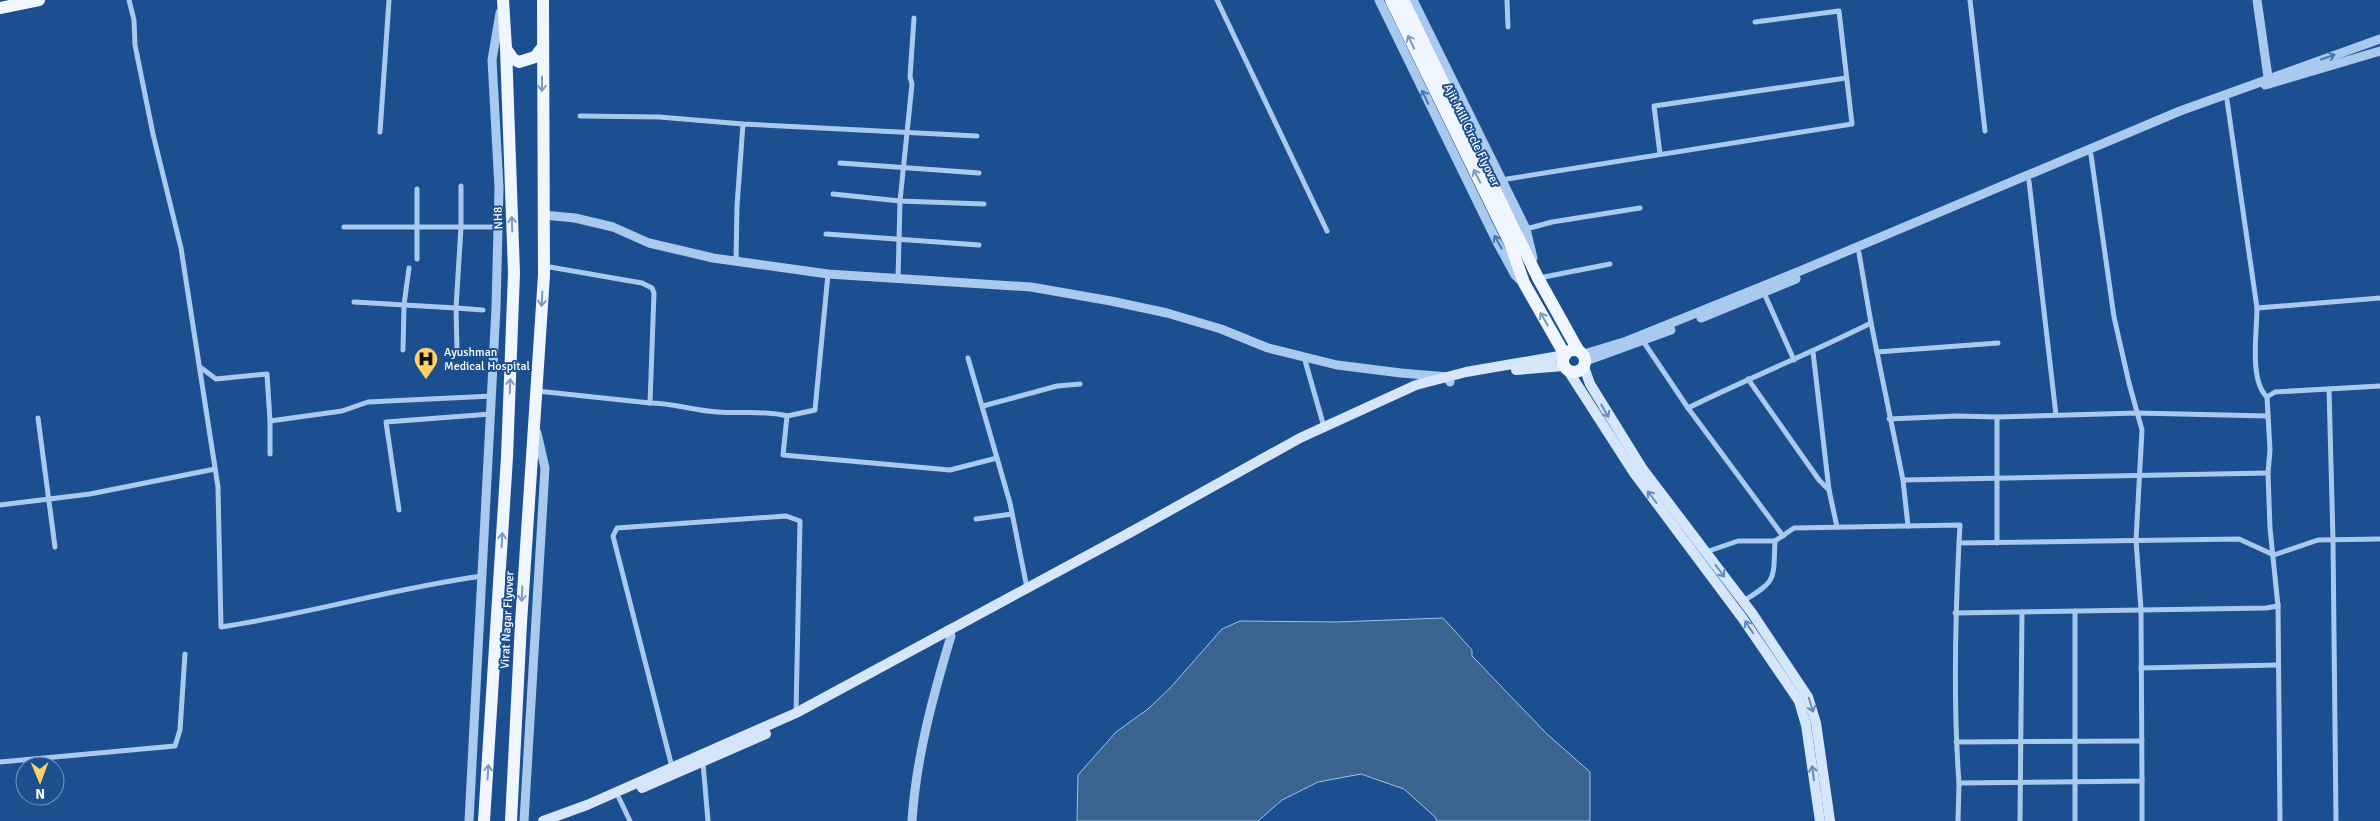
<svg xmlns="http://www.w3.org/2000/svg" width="2380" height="821" font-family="Signika,sans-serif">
	<rect width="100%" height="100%" fill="#1b4f8f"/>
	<path fill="#3c6290" stroke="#9cc4f0" d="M 1443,618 L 1472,650 L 1472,656 L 1547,734 L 1590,772 L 1590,821 L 1437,821 L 1435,817 L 1404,789 L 1361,774 L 1318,782 L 1282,800 L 1258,821 L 1077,821 L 1078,775 L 1116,732 L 1148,709 L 1171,687 L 1222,629 L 1240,621 L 1336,622 Z"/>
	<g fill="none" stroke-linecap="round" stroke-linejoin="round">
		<g stroke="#a9c9ee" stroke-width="5">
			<path d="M 129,0 L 134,20 L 135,45 L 153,134 L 181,248 L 218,487 L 221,627 C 309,614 394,588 482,576"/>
			<path d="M 1217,0 L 1327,231"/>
			<path d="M 1507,0 L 1508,27"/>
			<path d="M 1970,0 L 1985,131"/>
			<path d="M 2227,100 L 2257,308 L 2380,298"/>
			<path d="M 580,116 L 659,117 L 743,124 L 977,136"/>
			<path d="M 380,132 L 389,0"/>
			<path d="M 1660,154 L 1654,106 L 1846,78"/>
			<path d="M 840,163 L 979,173"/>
			<path d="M 1501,180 L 1852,124 L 1839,11 L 1755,22"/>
			<path d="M 2029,181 L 2056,415"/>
			<path d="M 461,186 L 461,227 L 456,308 L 483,310"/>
			<path d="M 833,194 L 900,201 L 984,204"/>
			<path d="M 344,227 L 498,227"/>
			<path d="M 1526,229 L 1552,222 L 1640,208"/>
			<path d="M 826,234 L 979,245"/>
			<path d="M 1859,253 L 1871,323"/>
			<path d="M 417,259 L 417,189"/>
			<path d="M 736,261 L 737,206 L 743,124"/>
			<path d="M 544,266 L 642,283 L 652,288 L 654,293 L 650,403"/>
			<path d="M 1539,278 L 1610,264"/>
			<path d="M 898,279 L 900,201 L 912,84 L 910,77 L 914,18"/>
			<path d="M 1764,293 L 1794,360"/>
			<path d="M 354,302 L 456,308 L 457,350"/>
			<path d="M 1643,341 L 1688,408"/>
			<path d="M 403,350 L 404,305 L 409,268"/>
			<path d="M 1813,352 L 1829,490"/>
			<path d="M 1877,352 L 1998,343"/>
			<path d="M 1304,357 L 1324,427"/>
			<path d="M 968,358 L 997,458"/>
			<path d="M 200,367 L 216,379 L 267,374 L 270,421 L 342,411 L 368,402 L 492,396"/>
			<path d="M 1748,379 L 1819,480 L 1829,490 L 1837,527"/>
			<path d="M 2329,389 L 2333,540 L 2336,821"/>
			<path d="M 537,391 L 650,403 C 673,403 695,411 718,412 C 743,414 763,410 787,416 L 783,455 L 950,470 L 997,458 L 1010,503 L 1027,588"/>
			<path d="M 2267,397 L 2275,392 L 2380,386"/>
			<path d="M 983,406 L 1057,386 L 1080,384"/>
			<path d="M 787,416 L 815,410 L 828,274"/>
			<path d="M 1997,417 L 1997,543"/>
			<path d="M 38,418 L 55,547"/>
			<path d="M 1889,419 L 1957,416 L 1997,417 L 2137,413 L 2268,416"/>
			<path d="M 270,454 L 270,421"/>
			<path d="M 1903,480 L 2268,473"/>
			<path d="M 0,505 L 90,494 L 215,469"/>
			<path d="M 399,510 L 386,422 L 491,414"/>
			<path d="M 976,519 L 1012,514"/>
			<path d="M 1783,536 L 1688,408 C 1749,378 1811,353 1871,323 L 1903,480 L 1908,526"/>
			<path d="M 1959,543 C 1955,623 1953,703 1959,783 L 2142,781 L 2141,609 L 2136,540 L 2142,430 L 2129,383 L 2114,317 L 2091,155"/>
			<path d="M 1706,552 L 1738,541 L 1775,541 L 1794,528 L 1960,525 L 1959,543 L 2239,539 L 2274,555 L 2318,540 L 2380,539"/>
			<path d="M 1743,601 C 1778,580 1773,580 1775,541"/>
			<path d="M 2278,604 L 2280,821"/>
			<path d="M 1955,613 L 2266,608 L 2278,606 L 2270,528 L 2268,473 L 2270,450 L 2267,397 C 2249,380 2257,332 2257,308"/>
			<path d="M 2141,668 L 2278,665"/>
			<path d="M 1956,742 L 2142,741"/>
			<path d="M 0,762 L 175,746 L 180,730 L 185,654"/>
			<path d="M 703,763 L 708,821"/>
			<path d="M 672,767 L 613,536 L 617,528 L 786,516 L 800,521 L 796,713"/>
			<path d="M 619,798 L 630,821"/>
			<path d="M 1958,821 L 1959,783"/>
			<path d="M 2020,821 L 2022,612"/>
			<path d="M 2075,821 L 2075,611"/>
			<path d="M 2142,821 L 2142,781"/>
		</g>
		<g stroke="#a9c9ee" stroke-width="9">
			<path d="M 1379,0 L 1497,242 L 1515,275 L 1520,280"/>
			<path d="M 1413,0 L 1526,229 L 1533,258"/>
			<path d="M 2257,0 L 2269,84"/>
			<path d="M 2265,85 L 2380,51"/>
			<path d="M 543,215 L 575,218 L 613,227 L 649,243 L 713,258 L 828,274 L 1031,287 L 1111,301 L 1167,313 L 1221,329 L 1268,348 L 1337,365 L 1401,373 L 1448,377 L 1450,382"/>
			<path d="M 1701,318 L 1796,279"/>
			<path d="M 1584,354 L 1627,341 L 1800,271 L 2180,111 L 2380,39"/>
			<path d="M 1586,361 L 1671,330"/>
			<path d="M 469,821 L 496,308 L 499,188 L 492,60 L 500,13"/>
			<path d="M 524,821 L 545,468 L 537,433"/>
			<path d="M 912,821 C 916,758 933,696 951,636 L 948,630"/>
		</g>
		<g stroke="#d6e6fa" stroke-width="10">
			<path d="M 1584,367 L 1590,384 L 1642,468 L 1752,613 L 1808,697 L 1816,723 L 1830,821"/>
			<path d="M 1567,369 L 1634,473 L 1743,619 L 1799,701 L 1806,725 L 1820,821"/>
			<path d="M 1516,370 L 1564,366"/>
			<path d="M 642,788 L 766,734"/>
			<path d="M 543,821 L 587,805 L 796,713 L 1131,532 L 1300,438 L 1416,385 L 1466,372 L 1565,355"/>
		</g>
		<g stroke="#f0f6ff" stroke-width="12">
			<path d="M 1391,0 L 1510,243 L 1524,283 L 1565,355"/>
			<path d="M 1403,0 L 1538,278 L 1578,350"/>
			<path d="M 0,8 L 39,0"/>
			<path d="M 506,49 L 513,59 L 519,62 L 535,57 L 542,48"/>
			<circle cx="1574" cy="361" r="11"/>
			<path d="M 484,821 L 507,457 L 514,273 L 506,48 L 503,0"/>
			<path d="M 511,821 L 521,623 L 544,275 L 543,0"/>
		</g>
	</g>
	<defs><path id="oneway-shaft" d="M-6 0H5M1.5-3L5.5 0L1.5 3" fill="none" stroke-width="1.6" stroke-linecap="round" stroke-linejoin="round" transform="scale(1.25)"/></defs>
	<g stroke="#7b9ac1">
		<use href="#oneway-shaft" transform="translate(1411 42) rotate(-115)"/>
		<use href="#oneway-shaft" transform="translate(542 84) rotate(90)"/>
		<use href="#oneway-shaft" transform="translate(1477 176) rotate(-117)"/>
		<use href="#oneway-shaft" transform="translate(512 224) rotate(-92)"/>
		<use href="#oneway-shaft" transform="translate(542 299) rotate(93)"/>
		<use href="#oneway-shaft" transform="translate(1544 319) rotate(-120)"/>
		<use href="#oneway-shaft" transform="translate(510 386) rotate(-88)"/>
		<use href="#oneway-shaft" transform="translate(502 540) rotate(-87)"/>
		<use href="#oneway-shaft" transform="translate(522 594) rotate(93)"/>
		<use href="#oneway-shaft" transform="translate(488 772) rotate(-86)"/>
	</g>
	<g stroke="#4674ac">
		<use href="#oneway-shaft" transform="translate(2328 57) rotate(-19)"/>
		<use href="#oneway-shaft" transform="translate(1425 97) rotate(-116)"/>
		<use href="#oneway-shaft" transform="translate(1498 242) rotate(-119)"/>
	</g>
	<g stroke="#668bba">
		<use href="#oneway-shaft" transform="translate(1605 411) rotate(60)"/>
		<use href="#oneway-shaft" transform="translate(1652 497) rotate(-127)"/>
		<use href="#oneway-shaft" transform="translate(1720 571) rotate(53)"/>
		<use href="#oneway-shaft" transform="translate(1749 627) rotate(-124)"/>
		<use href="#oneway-shaft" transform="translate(1811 705) rotate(73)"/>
		<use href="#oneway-shaft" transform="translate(1813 773) rotate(-98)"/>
	</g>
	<defs>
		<symbol id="hospital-pin" viewBox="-11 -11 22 30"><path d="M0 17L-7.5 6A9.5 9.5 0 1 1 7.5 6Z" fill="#ffd166" stroke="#1b4f8f"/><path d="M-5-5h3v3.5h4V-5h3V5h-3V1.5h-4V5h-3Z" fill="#111"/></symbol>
	</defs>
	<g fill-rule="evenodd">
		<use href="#hospital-pin" x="412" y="345" width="28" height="38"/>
	</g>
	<g text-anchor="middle" stroke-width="4" stroke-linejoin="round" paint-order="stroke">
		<g font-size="12" fill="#fff" stroke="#1b4f8f">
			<text transform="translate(1472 135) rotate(64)" y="4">Ajit Mill Circle Flyover</text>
			<text transform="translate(498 218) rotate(-92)" y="4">NH8</text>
			<text transform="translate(507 620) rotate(-87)" y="4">Virat Nagar Flyover</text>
		</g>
		<g font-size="12" fill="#fff" stroke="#1b4f8f" text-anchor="start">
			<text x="444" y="356">Ayushman<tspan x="444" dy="14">Medical Hospital</tspan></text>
		</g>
	</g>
	<g transform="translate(40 781) rotate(179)"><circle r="24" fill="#1b4f8f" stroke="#7695bc"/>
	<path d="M0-4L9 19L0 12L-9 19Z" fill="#ffd166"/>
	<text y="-8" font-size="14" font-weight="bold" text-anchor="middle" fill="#ffffff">N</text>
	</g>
</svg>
